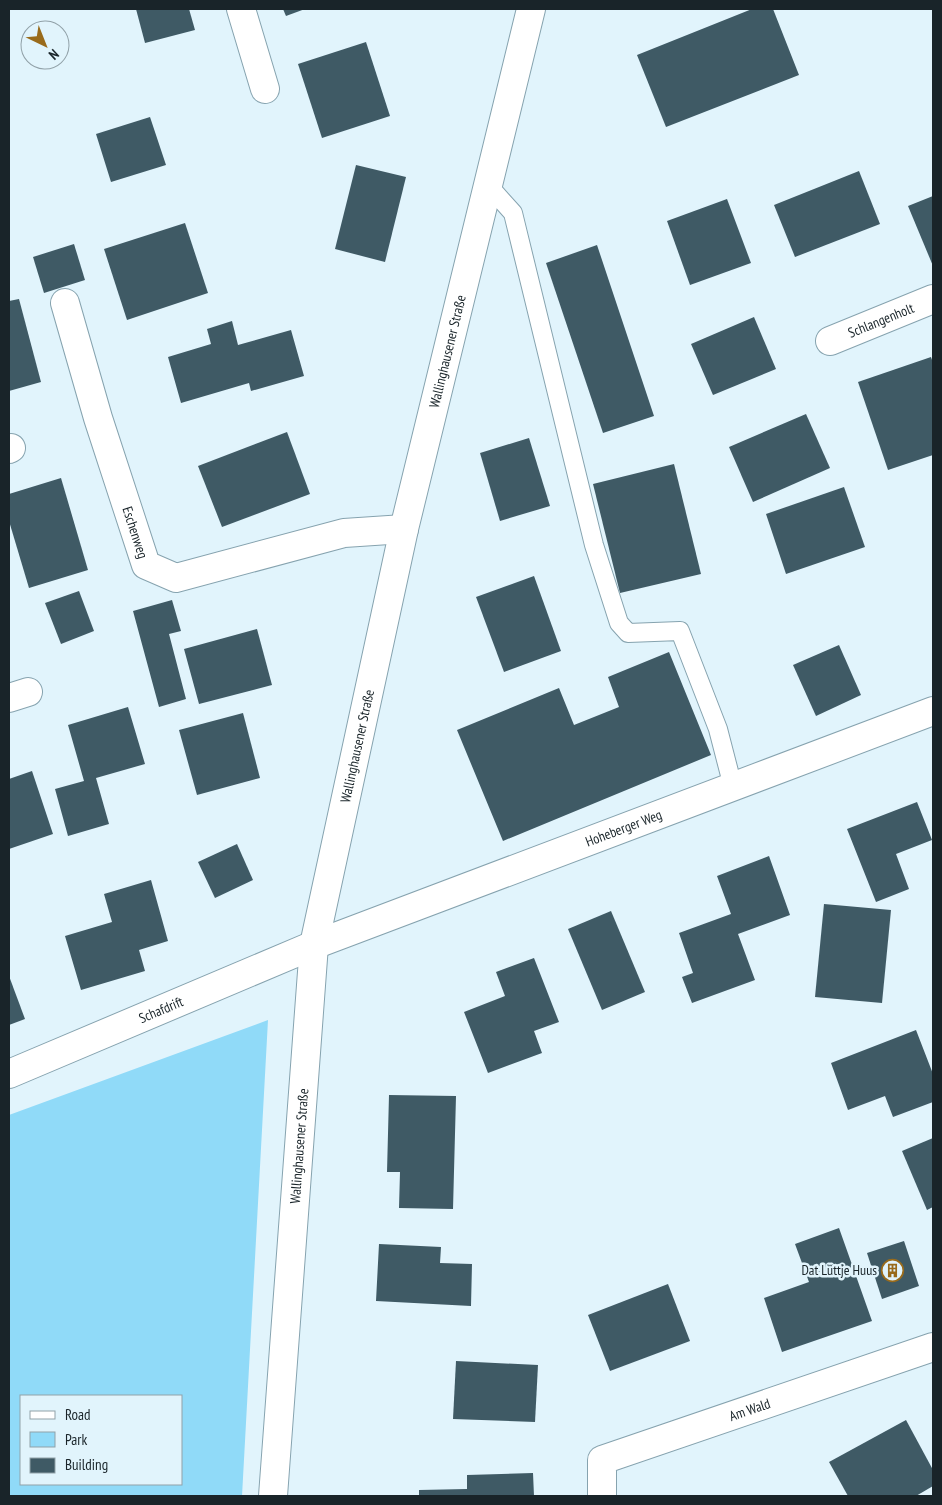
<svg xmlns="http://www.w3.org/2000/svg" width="942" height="1505" font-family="'PT Sans Narrow',sans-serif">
	<rect width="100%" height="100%" fill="#e1f4fc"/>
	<path fill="#90daf8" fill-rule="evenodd" d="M 268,1020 L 242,1496 L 9,1496 L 9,1115 ZM 21,1396 L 181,1396 L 181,1484 L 21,1484 Z"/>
	<g fill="#3f5a65">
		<path d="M 136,9 L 189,9 L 195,30 L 145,43 Z"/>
		<path d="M 283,9 L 305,9 L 286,16 Z"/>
		<path d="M 752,9 L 773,9 L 799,75 L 666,127 L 637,55 Z"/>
		<path d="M 366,42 L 390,116 L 322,138 L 298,64 Z"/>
		<path d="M 150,117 L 166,165 L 111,182 L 96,134 Z"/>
		<path d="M 356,165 L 406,177 L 385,262 L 335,249 Z"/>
		<path d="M 859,171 L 880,224 L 795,257 L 774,205 Z"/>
		<path d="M 933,196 L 933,266 L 908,206 Z"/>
		<path d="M 727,199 L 751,263 L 690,285 L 667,221 Z"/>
		<path d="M 185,223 L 208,293 L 127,320 L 104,249 Z"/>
		<path d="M 74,244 L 85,280 L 44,293 L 33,257 Z"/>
		<path d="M 597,245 L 654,416 L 603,433 L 546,263 Z"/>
		<path d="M 19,299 L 41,382 L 9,391 L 9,301 Z"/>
		<path d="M 754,317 L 776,369 L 713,395 L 691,344 Z"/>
		<path d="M 232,321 L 238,345 L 291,330 L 304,376 L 251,391 L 249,383 L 181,403 L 168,357 L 211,344 L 207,329 Z"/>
		<path d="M 931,357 L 933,363 L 933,455 L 888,470 L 858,382 Z"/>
		<path d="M 806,414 L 830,468 L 753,502 L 729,447 Z"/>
		<path d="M 287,432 L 310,494 L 222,527 L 198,466 Z"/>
		<path d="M 529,438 L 550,506 L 500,521 L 480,453 Z"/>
		<path d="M 674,464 L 701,574 L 620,593 L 593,484 Z"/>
		<path d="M 61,478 L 88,570 L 29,588 L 9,521 L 9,494 Z"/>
		<path d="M 844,487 L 865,547 L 786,574 L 766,514 Z"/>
		<path d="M 534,576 L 561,651 L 504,672 L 476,597 Z"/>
		<path d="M 79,591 L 94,631 L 61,644 L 45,603 Z"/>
		<path d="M 172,600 L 181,631 L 169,634 L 186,699 L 159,707 L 133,611 Z"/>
		<path d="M 257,629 L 272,685 L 199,704 L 184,649 Z"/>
		<path d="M 839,645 L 861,695 L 816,716 L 793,665 Z"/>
		<path d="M 669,652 L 711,755 L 503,841 L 457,730 L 559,688 L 574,725 L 619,707 L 608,677 Z"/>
		<path d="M 128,707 L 145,764 L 96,778 L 109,824 L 68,836 L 55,789 L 84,781 L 68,725 Z"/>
		<path d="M 243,713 L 260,778 L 197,795 L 179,730 Z"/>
		<path d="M 32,771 L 53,834 L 9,849 L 9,779 Z"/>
		<path d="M 917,802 L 932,840 L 896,854 L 909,889 L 876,902 L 847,829 Z"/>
		<path d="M 237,844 L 253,880 L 215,898 L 198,862 Z"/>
		<path d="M 769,856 L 790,915 L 738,934 L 755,980 L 692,1003 L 682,977 L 693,973 L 679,933 L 731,914 L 717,876 Z"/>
		<path d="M 151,880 L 168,941 L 139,950 L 145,971 L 81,990 L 65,936 L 112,922 L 104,894 Z"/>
		<path d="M 824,904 L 891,910 L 882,1003 L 815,997 Z"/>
		<path d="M 611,911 L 645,992 L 602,1010 L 568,929 Z"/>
		<path d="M 534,958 L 559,1022 L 534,1031 L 542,1053 L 488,1073 L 464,1012 L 505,996 L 496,972 Z"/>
		<path d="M 9,976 L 25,1019 L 9,1025 Z"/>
		<path d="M 916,1030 L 933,1074 L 933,1102 L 893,1117 L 885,1096 L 848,1110 L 831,1063 Z"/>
		<path d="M 389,1095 L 456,1096 L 453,1209 L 399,1208 L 400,1172 L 387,1172 Z"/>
		<path d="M 933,1138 L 933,1207 L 927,1210 L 902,1151 Z"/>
		<path d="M 839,1228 L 872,1321 L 782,1352 L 764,1298 L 809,1282 L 795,1244 Z"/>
		<path d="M 904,1241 L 919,1286 L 882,1299 L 867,1253 Z"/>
		<path d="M 379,1244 L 441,1247 L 440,1263 L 472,1264 L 471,1306 L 376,1301 Z"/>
		<path d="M 668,1284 L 690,1341 L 610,1371 L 588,1315 Z"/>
		<path d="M 456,1361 L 538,1365 L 535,1422 L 453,1419 Z"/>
		<path d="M 906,1420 L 933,1470 L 933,1486 L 916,1496 L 848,1496 L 829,1462 Z"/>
		<path d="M 533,1473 L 534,1496 L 419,1496 L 419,1490 L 467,1489 L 467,1475 Z"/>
	</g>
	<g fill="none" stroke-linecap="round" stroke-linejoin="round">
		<defs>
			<path id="service" d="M 488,185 L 513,213 L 594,545 L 619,623 L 628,633 L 680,631 L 718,729 L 733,787"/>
			<g id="minor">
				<path d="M 241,9 L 265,89"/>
				<path id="s1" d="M 65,303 L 98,418 L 146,565 L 176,578 L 344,533 L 404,529"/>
				<path id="s2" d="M 830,341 L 933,299"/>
				<path d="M 9,449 L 11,448"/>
				<path d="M 9,698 L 28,692"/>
				<path id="s3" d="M 9,1074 L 314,945"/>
				<path id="s4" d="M 602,1496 L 602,1460 L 933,1347"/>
			</g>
			<g id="tertiary">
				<path id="s5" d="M 314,945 L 933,711"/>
				<path id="s6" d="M 273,1496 L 314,945 L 404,529 L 531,9"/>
			</g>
		</defs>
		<use href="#service" stroke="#86a3af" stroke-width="20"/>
		<use href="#minor" stroke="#86a3af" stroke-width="30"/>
		<use href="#tertiary" stroke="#86a3af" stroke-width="30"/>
		<use href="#service" stroke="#fff" stroke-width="18"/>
		<use href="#minor" stroke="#fff" stroke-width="28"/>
		<use href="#tertiary" stroke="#fff" stroke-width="28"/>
	</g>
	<defs>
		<symbol id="building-ring" viewBox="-11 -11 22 22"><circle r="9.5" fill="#e1f4fc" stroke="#996b1b" stroke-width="1.5"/><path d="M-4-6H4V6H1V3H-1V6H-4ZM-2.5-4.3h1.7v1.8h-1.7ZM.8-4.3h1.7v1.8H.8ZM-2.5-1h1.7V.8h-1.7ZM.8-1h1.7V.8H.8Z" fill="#996b1b"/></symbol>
	</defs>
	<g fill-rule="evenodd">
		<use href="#building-ring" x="880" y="1258" width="25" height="25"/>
	</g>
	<g text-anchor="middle" stroke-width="5" stroke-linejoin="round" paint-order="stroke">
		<g font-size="14" fill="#192429" stroke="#e1f4fc">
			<text dy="5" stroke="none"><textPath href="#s2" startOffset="55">Schlangenholt</textPath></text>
			<text dy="5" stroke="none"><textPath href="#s6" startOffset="1161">Wallinghausener Straße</textPath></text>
			<text dy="5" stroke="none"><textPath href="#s1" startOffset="240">Eschenweg</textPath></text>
			<text dy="5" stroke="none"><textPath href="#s6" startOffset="756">Wallinghausener Straße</textPath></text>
			<text dy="5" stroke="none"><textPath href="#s5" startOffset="331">Hoheberger Weg</textPath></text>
			<text dy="5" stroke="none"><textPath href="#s3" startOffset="165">Schafdrift</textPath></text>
			<text dy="5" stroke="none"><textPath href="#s6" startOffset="351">Wallinghausener Straße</textPath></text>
			<text dy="5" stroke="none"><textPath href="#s4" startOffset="192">Am Wald</textPath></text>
		</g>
		<g font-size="14" fill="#192429" stroke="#e1f4fc" text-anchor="end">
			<text x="877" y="1275">Dat Lüttje Huus</text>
		</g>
	</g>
	<rect width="942" height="1505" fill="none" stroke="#192429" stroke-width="20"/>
	<rect x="20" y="1395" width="162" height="90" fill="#e1f4fc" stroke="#91a1a8"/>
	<rect x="30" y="1411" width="25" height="8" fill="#ffffff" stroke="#91a1a8"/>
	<text x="65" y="1420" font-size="15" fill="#192429">Road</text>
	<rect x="30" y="1432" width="25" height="15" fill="#90daf8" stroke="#91a1a8"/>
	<text x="65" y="1445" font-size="15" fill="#192429">Park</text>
	<rect x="30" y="1458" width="25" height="15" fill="#3f5a65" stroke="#91a1a8"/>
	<text x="65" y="1470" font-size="15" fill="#192429">Building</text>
	<g transform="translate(45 45) rotate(137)"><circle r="24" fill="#e1f4fc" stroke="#91a1a8"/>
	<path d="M0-4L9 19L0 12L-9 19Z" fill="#996b1b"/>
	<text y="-8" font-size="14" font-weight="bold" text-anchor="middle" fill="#192429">N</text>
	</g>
</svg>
